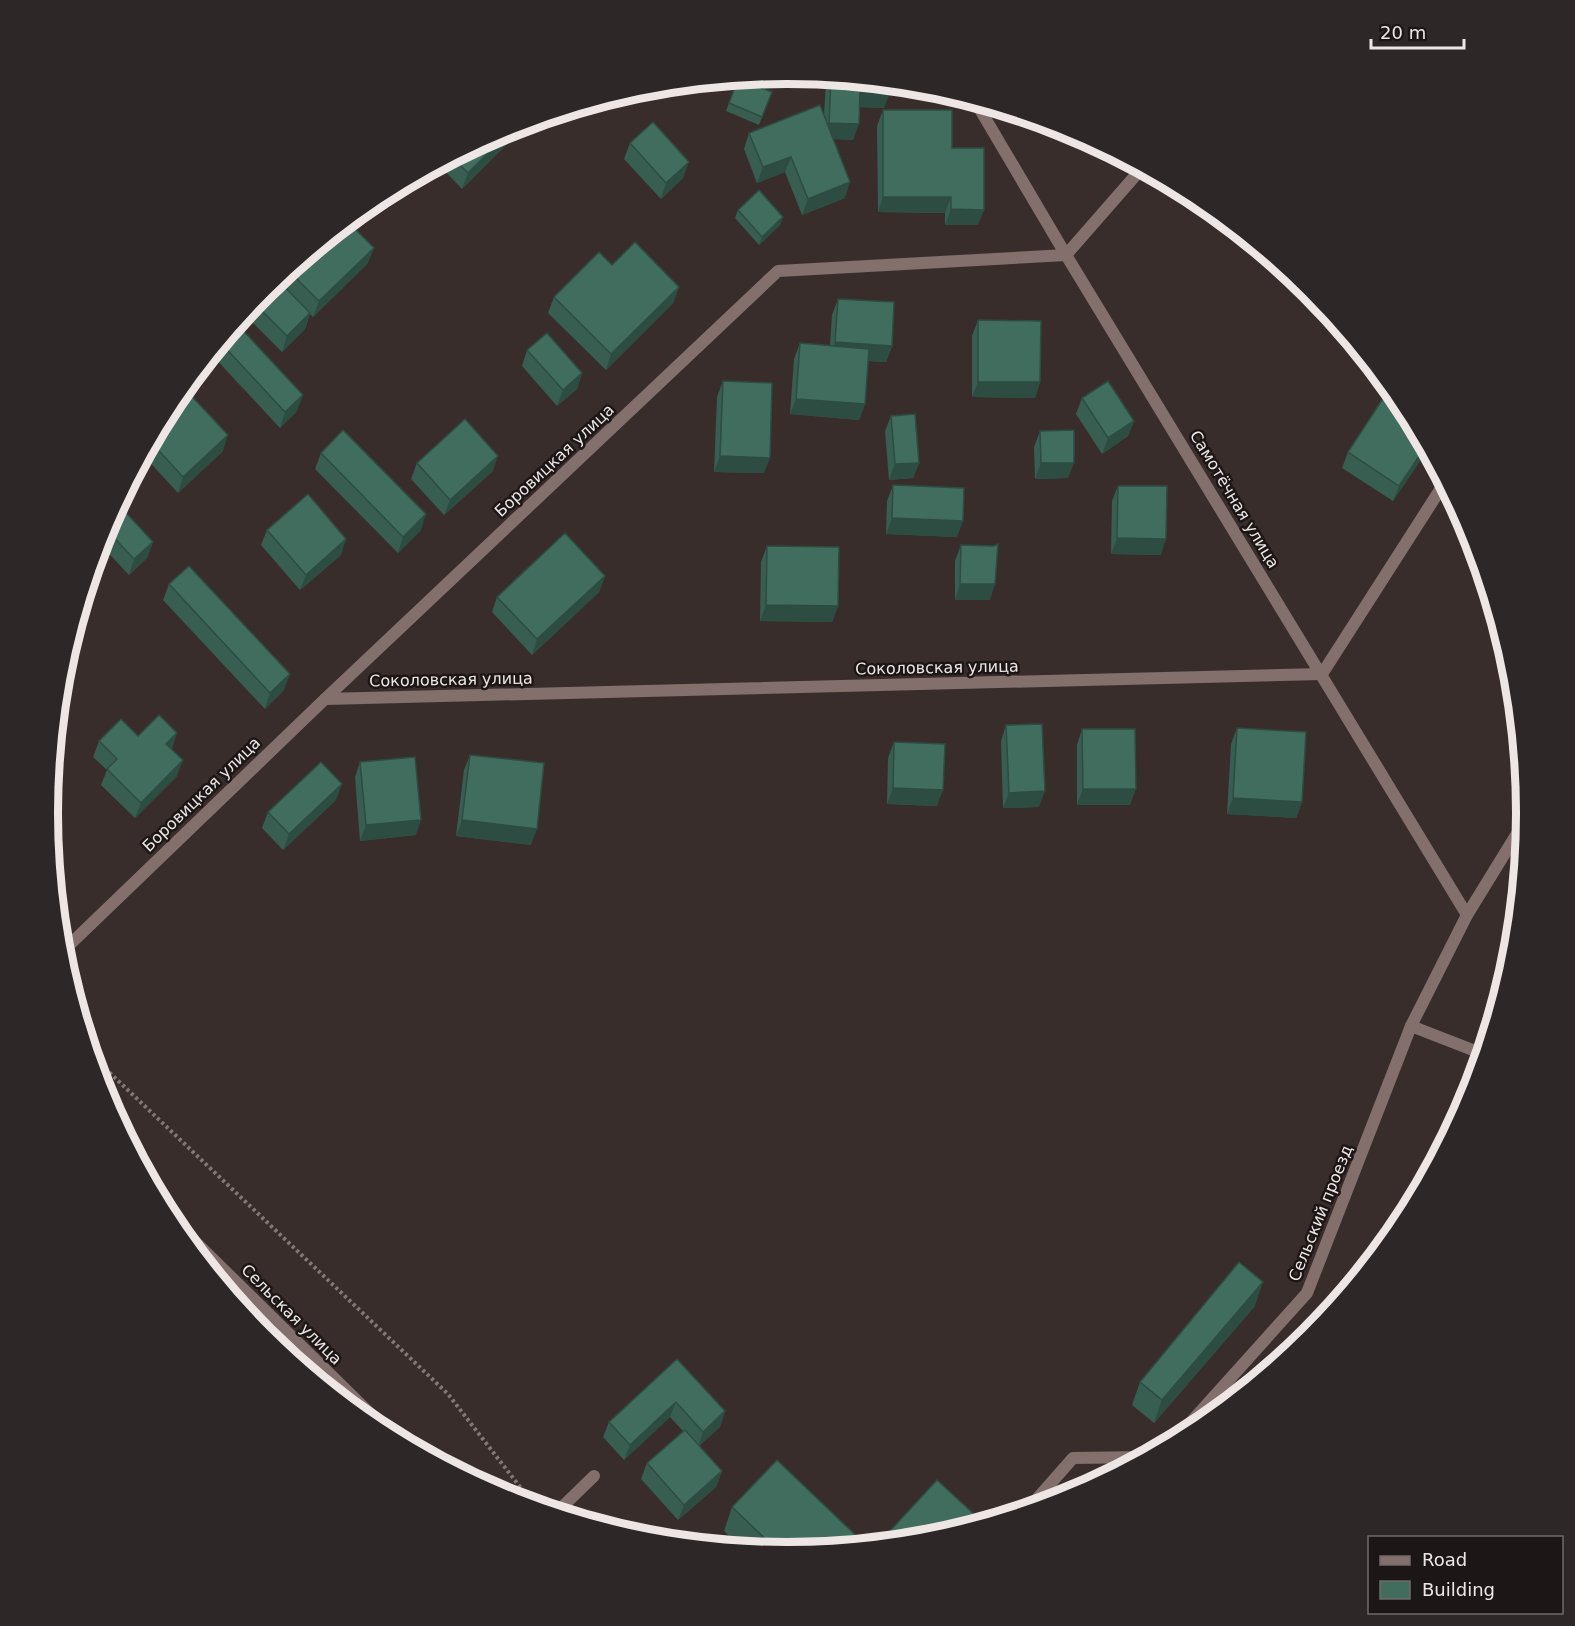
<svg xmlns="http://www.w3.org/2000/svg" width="1575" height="1626" font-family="'DejaVu Sans',sans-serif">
	<rect width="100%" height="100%" fill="#392d2b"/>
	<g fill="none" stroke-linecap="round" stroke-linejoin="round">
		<path stroke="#817775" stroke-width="4" stroke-dasharray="3 3" stroke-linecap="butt" d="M 92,1056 L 448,1394 L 534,1505"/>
		<g stroke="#83706d" stroke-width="12">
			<path d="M 557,1512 L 594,1476"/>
			<path d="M 699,1539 L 704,1544"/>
		</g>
		<g stroke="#83706d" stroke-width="12">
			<path d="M 975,101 L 1066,255 L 1467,915"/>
			<path d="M 325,699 L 1322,674 L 1445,482"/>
			<path d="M 62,952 L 325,699 L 778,271 L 1066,255 L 1142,168"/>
			<path d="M 1483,1054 L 1411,1026 L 1467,915 L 1526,819"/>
			<path d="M 1173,1442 L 1307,1293 L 1411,1026"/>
			<path d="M 1028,1509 L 1073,1458 L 1143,1457"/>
		</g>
		<path stroke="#83706d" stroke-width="12" d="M 168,1215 L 394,1437"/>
	</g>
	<g fill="#375e51">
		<path d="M 827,77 L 890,84 L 884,108 L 860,107 L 853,140 L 833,139 L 845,198 L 802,215 L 785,172 L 757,183 L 744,149 L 749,133 L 824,116 L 826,80 Z"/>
		<path d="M 738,79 L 772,92 L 759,125 L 726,111 Z"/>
		<path d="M 883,110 L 952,148 L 978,225 L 945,225 L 945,213 L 878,212 L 877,126 Z"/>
		<path d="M 518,126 L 513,138 L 462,189 L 439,165 L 505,130 Z"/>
		<path d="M 630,143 L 683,178 L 661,199 L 624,159 Z"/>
		<path d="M 738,210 L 783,217 L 780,225 L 759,245 L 735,218 Z"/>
		<path d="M 348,222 L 368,263 L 313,317 L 310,314 L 305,329 L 282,352 L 249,319 L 255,304 L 281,283 L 284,274 Z"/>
		<path d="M 1235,228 L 1266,253 L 1233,232 Z"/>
		<path d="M 612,265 L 679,287 L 673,303 L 606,370 L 548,313 L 554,297 Z"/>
		<path d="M 838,299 L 892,346 L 886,362 L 868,361 L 865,404 L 859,420 L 790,414 L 794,359 L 800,343 L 830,346 L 832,315 Z"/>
		<path d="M 978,320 L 1040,382 L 1035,398 L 972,397 L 972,336 Z"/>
		<path d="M 237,324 L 297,411 L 280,428 L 213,356 L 214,351 Z"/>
		<path d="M 527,350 L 582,373 L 577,389 L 557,406 L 522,366 Z"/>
		<path d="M 723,381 L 764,473 L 714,472 L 717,397 Z"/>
		<path d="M 1082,398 L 1134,421 L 1128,436 L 1102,454 L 1076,414 Z"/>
		<path d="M 173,402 L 223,451 L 178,493 L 144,456 Z"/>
		<path d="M 1408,412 L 1428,449 L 1393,501 L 1342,468 L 1348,452 Z"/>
		<path d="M 891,416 L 919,463 L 913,478 L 889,480 L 885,431 Z"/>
		<path d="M 1040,431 L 1068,478 L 1035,479 L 1034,447 Z"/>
		<path d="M 321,453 L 421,530 L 398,553 L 315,469 Z"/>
		<path d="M 417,463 L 493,471 L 444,515 L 411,479 Z"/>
		<path d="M 893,485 L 957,537 L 886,534 L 887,501 Z"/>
		<path d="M 1118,486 L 1161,555 L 1111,554 L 1112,501 Z"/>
		<path d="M 118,504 L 153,542 L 147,558 L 129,575 L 100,544 L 104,530 Z"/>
		<path d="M 267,530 L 341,555 L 300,590 L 261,545 Z"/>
		<path d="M 961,545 L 994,546 L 990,600 L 955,600 L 955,561 Z"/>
		<path d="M 767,546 L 838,606 L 832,622 L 760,621 L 761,562 Z"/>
		<path d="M 605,576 L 599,592 L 532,655 L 492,612 L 497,597 Z"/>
		<path d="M 169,584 L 284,690 L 265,709 L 163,600 Z"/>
		<path d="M 1006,725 L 1039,807 L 1003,808 L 1001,741 Z"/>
		<path d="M 1237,728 L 1302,802 L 1296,818 L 1227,814 L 1231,744 Z"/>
		<path d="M 1082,729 L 1130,805 L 1077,805 L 1077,745 Z"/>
		<path d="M 138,736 L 171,749 L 177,776 L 135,818 L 101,785 L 107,770 L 93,757 L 99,741 Z"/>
		<path d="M 894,742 L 937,806 L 887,804 L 888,758 Z"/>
		<path d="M 470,755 L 531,845 L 456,836 L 464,770 Z"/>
		<path d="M 360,762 L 416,835 L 360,841 L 355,777 Z"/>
		<path d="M 336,800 L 283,850 L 262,828 L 268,812 Z"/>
		<path d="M 1255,1306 L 1154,1423 L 1132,1405 L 1140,1382 Z"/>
		<path d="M 677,1359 L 725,1411 L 720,1427 L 699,1446 L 722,1471 L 716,1487 L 678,1520 L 641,1479 L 647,1463 L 683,1431 L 670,1417 L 624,1460 L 603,1437 L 609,1422 Z"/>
		<path d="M 732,1507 L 787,1552 L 742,1548 L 724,1531 Z"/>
		<path d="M 975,1515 L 970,1527 L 931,1538 L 885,1543 L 889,1532 Z"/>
	</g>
	<g fill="#2d4c42">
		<path d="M 860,91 L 890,93 L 884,108 L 855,107 Z"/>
		<path d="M 829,123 L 859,124 L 853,140 L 823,138 Z"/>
		<path d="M 518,126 L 513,138 L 462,189 L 468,173 L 514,127 Z"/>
		<path d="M 791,157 L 785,172 L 757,183 L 763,167 Z"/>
		<path d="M 689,162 L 683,178 L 661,199 L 666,183 Z"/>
		<path d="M 850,182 L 845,198 L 802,215 L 808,199 Z"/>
		<path d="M 883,197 L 951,197 L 945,213 L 878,212 Z"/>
		<path d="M 951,209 L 984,210 L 978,225 L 945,225 Z"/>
		<path d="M 783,217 L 780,225 L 759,245 L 762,237 Z"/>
		<path d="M 374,248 L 368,263 L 313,317 L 319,301 Z"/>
		<path d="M 679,287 L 673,303 L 606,370 L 611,354 Z"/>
		<path d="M 310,313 L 305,329 L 282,352 L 287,336 Z"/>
		<path d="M 835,342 L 892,346 L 886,362 L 829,358 Z"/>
		<path d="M 582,373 L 577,389 L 557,406 L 563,390 Z"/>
		<path d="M 978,382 L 1040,382 L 1035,398 L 972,397 Z"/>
		<path d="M 303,395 L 297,411 L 280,428 L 285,412 Z"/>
		<path d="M 796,399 L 865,404 L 859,420 L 790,414 Z"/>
		<path d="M 1134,421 L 1128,436 L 1102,454 L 1108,438 Z"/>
		<path d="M 228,435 L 223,451 L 178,493 L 183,477 Z"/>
		<path d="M 1426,446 L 1428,449 L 1393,501 L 1399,486 Z"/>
		<path d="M 498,456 L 493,471 L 444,515 L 450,500 Z"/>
		<path d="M 720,456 L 770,458 L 764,473 L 714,472 Z"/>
		<path d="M 919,463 L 913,478 L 889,480 L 895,464 Z"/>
		<path d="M 1041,463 L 1074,463 L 1068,478 L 1035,479 Z"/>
		<path d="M 426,514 L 421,530 L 398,553 L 403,537 Z"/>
		<path d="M 892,518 L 963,521 L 957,537 L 886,534 Z"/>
		<path d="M 1117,538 L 1166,539 L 1161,555 L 1111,554 Z"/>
		<path d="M 346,539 L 341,555 L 300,590 L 306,575 Z"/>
		<path d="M 153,542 L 147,558 L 129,575 L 134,559 Z"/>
		<path d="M 605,576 L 599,592 L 532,655 L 537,639 Z"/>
		<path d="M 960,584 L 995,584 L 990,600 L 955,600 Z"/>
		<path d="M 766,605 L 838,606 L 832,622 L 760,621 Z"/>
		<path d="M 290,674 L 284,690 L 265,709 L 270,693 Z"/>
		<path d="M 177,733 L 172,749 L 166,744 Z"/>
		<path d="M 183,760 L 177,776 L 135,818 L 141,803 Z"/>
		<path d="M 342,784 L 336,800 L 283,850 L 289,834 Z"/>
		<path d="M 893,788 L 943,790 L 937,806 L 887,804 Z"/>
		<path d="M 1083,789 L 1136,789 L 1130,805 L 1077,805 Z"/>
		<path d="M 1045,791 L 1039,807 L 1003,808 L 1009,793 Z"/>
		<path d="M 1233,798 L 1302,802 L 1296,818 L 1227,814 Z"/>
		<path d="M 421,820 L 416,835 L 360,841 L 366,825 Z"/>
		<path d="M 462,820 L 537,829 L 531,845 L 456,836 Z"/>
		<path d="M 1263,1282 L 1255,1306 L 1154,1423 L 1162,1400 Z"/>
		<path d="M 676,1402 L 670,1417 L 624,1460 L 630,1445 Z"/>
		<path d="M 725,1411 L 720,1427 L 698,1447 L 703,1432 Z"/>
		<path d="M 722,1471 L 716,1487 L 678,1520 L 684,1505 Z"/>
		<path d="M 975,1515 L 970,1527 L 961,1529 Z"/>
	</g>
	<g fill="#406d5e" stroke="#2d4c42" stroke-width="1.5">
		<path d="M 831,78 L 890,84 L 890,93 L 860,91 L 859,124 L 829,123 Z"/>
		<path d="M 738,79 L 772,92 L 762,117 L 729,103 Z"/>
		<path d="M 820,105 L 850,182 L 808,199 L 791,157 L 763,167 L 749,133 Z"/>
		<path d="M 883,110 L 952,110 L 952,148 L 984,148 L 984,210 L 951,209 L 951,197 L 883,197 Z"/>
		<path d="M 653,122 L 689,162 L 666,183 L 630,143 Z"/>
		<path d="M 514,127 L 468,173 L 453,158 L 505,130 Z"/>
		<path d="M 759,190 L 783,217 L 762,237 L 738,210 Z"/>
		<path d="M 348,222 L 374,248 L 319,301 L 288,270 Z"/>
		<path d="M 635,242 L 679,287 L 611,354 L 554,297 L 599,252 L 612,265 Z"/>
		<path d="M 278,280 L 310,313 L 287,336 L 255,304 Z"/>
		<path d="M 838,299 L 894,302 L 892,346 L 835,342 Z"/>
		<path d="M 978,320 L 1041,321 L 1040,382 L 978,382 Z"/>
		<path d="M 237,324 L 303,395 L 285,412 L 221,343 Z"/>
		<path d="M 547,333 L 582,373 L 563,390 L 527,350 Z"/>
		<path d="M 800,343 L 869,349 L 865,404 L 796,399 Z"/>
		<path d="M 723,381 L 772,383 L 770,458 L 720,456 Z"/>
		<path d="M 1108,381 L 1134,421 L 1108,438 L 1082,398 Z"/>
		<path d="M 184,388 L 228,435 L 183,477 L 151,442 L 173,402 Z"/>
		<path d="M 1384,397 L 1408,412 L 1426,446 L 1399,486 L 1348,452 Z"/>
		<path d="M 915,414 L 919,463 L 895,464 L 891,416 Z"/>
		<path d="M 465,419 L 498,456 L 450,500 L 417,463 Z"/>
		<path d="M 343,430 L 426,514 L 403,537 L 321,453 Z"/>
		<path d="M 1074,430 L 1074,463 L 1041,463 L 1040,431 Z"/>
		<path d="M 893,485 L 964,488 L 963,521 L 892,518 Z"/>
		<path d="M 1118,486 L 1167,486 L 1166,539 L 1117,538 Z"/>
		<path d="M 308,494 L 346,539 L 306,575 L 267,530 Z"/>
		<path d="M 118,504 L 153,542 L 134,559 L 105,528 Z"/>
		<path d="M 565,533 L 605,576 L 537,639 L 497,597 Z"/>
		<path d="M 998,544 L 995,584 L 960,584 L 961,545 L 994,546 Z"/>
		<path d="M 767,546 L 839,547 L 838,606 L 766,605 Z"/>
		<path d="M 189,566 L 290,674 L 270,693 L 169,584 Z"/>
		<path d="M 159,715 L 177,733 L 166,744 L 183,760 L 141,803 L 107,769 L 117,759 L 99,741 L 121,719 L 138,736 Z"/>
		<path d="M 1042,724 L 1045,791 L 1009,793 L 1006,725 Z"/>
		<path d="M 1237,728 L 1306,732 L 1302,802 L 1233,798 Z"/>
		<path d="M 1082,729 L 1135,729 L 1136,789 L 1083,789 Z"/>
		<path d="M 894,742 L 945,744 L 943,790 L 893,788 Z"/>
		<path d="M 470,755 L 544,763 L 537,829 L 462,820 Z"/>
		<path d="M 415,757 L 421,820 L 366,825 L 360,762 Z"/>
		<path d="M 321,762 L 342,784 L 289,834 L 268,812 Z"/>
		<path d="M 1239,1262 L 1263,1282 L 1162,1400 L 1140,1382 Z"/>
		<path d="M 677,1359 L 725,1411 L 703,1432 L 676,1402 L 630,1445 L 609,1422 Z"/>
		<path d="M 685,1430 L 722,1471 L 684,1505 L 647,1463 Z"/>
		<path d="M 777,1460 L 866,1545 L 787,1552 L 779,1552 L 732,1507 Z"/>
		<path d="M 937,1480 L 975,1515 L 961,1529 L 931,1538 L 900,1541 L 889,1532 Z"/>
	</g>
	<g text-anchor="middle" stroke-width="5" stroke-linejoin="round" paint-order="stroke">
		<g font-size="16" fill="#eee6e5" stroke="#1c1716">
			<text transform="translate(554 460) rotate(-43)" y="6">Боровицкая улица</text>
			<text transform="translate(1235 499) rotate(59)" y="6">Самотёчная улица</text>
			<text transform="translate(937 667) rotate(-1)" y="6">Соколовская улица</text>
			<text transform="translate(451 679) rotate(-1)" y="6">Соколовская улица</text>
			<text transform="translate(201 794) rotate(-44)" y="6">Боровицкая улица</text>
			<text transform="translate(1320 1213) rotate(-68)" y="6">Сельский проезд</text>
			<text transform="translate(292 1314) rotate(45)" y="6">Сельская улица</text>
		</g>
	</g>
	<path d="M0 0H1575V1626H0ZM58 813a729 729 0 1 1 1458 0a729 729 0 1 1-1458 0Z" fill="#2d2827" fill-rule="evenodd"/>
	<path fill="none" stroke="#eee6e5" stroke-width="8" d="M58 813a729 729 0 1 1 1458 0a729 729 0 1 1-1458 0Z"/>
	<rect x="1368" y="1536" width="195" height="78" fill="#1c1716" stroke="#706a69" stroke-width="1.5"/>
	<rect x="1380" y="1556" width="30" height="9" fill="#83706d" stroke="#706a69" stroke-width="1.5"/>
	<text x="1422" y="1566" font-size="18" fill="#eee6e5">Road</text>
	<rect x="1380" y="1581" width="30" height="18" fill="#406d5e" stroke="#706a69" stroke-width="1.5"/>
	<text x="1422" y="1596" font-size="18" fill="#eee6e5">Building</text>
	<path d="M1371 39v9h93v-9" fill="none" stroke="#eee6e5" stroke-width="3"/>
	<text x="1380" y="39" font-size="18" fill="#eee6e5" stroke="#1c1716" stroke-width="4.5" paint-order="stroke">20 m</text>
</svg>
